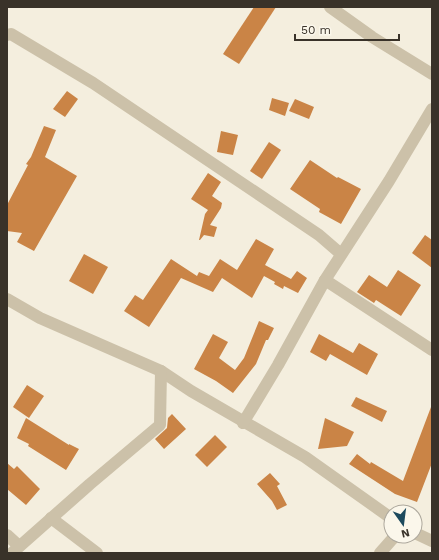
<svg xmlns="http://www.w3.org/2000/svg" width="439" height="560" font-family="'Work Sans',sans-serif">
	<rect width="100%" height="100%" fill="#f4eede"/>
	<g fill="#ca8446">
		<path d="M 254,7 L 276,7 L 239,64 L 223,54 Z"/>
		<path d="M 67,91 L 78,99 L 65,117 L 53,109 Z"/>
		<path d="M 272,98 L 289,103 L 285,116 L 269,110 Z"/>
		<path d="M 295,99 L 314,107 L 309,119 L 289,111 Z"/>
		<path d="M 44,126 L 56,130 L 45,157 L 77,176 L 34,251 L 17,242 L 22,233 L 7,231 L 7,205 L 28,165 L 26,164 L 31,157 Z"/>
		<path d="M 221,131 L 238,135 L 233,155 L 217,152 Z"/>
		<path d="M 269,142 L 281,150 L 262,179 L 250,171 Z"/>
		<path d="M 310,160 L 337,178 L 338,177 L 361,189 L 341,224 L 319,212 L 320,209 L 290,189 Z"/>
		<path d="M 208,173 L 221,182 L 212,196 L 222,203 L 221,208 L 210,225 L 217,227 L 214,237 L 204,235 L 200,240 L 199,240 L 205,214 L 208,210 L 191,199 Z"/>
		<path d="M 425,235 L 432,240 L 432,268 L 412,253 Z"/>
		<path d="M 256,239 L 274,249 L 265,265 L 291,279 L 297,271 L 307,278 L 298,293 L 284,286 L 283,289 L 274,284 L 275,282 L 264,276 L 252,298 L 222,278 L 213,292 L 181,278 L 149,327 L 124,311 L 135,295 L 143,300 L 171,259 L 197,276 L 199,272 L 209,276 L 220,259 L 237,270 Z"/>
		<path d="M 84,254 L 108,267 L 93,294 L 69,281 Z"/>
		<path d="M 398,270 L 421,285 L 401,316 L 376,300 L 374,303 L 357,292 L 369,275 L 387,287 Z"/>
		<path d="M 259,321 L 274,328 L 268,340 L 266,340 L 256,364 L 233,393 L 216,381 L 194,369 L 213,334 L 228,342 L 219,358 L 235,370 L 244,358 Z"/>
		<path d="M 319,334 L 353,353 L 359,343 L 378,354 L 367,375 L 330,354 L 326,361 L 310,352 Z"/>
		<path d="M 27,385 L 44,396 L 29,418 L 13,407 Z"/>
		<path d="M 356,397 L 387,411 L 382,422 L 351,406 Z"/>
		<path d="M 431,407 L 432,463 L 417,502 L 395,494 L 349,464 L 357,454 L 370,464 L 371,462 L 403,481 Z"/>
		<path d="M 172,414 L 186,429 L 164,449 L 155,439 L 167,428 L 168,418 Z"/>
		<path d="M 26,418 L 69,445 L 69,444 L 79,449 L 66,470 L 28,446 L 29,444 L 17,438 Z"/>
		<path d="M 325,418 L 354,432 L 347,446 L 318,449 Z"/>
		<path d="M 215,435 L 227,447 L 207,467 L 195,455 Z"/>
		<path d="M 7,463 L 14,469 L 17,466 L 40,489 L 26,505 L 7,489 Z"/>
		<path d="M 270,473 L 280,484 L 277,486 L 287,505 L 277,510 L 272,501 L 257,484 Z"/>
	</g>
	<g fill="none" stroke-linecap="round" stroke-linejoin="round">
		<g stroke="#ccc1a9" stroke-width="12">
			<path d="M 330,7 L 372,37 L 432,74"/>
			<path d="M 7,35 L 11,34 L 93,83 L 319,235 L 341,254"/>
			<path d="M 325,280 L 432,350"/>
			<path d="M 7,299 L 40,318 L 161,371 L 191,391 L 305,457 L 391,518"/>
			<path d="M 243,423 L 278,365 L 325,280 L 389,181 L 432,109"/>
			<path d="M 51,518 L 97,553"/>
			<path d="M 415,533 L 432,541"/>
			<path d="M 7,535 L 19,546"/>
			<path d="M 12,553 L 90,484 L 160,425 L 161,371"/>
			<path d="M 380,553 L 395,536"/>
		</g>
	</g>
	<rect width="439" height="560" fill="none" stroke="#393229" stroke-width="16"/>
	<g transform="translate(403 524) rotate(166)"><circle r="19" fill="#fbf7eb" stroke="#ada89d"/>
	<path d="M0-3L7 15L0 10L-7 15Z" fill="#1d4a5d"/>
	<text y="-6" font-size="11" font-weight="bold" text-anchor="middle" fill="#393229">N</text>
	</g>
	<path d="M295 34v6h104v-6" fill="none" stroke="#393229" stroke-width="2"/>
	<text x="301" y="34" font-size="12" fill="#393229" stroke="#fbf7eb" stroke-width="3" paint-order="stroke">50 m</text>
</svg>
